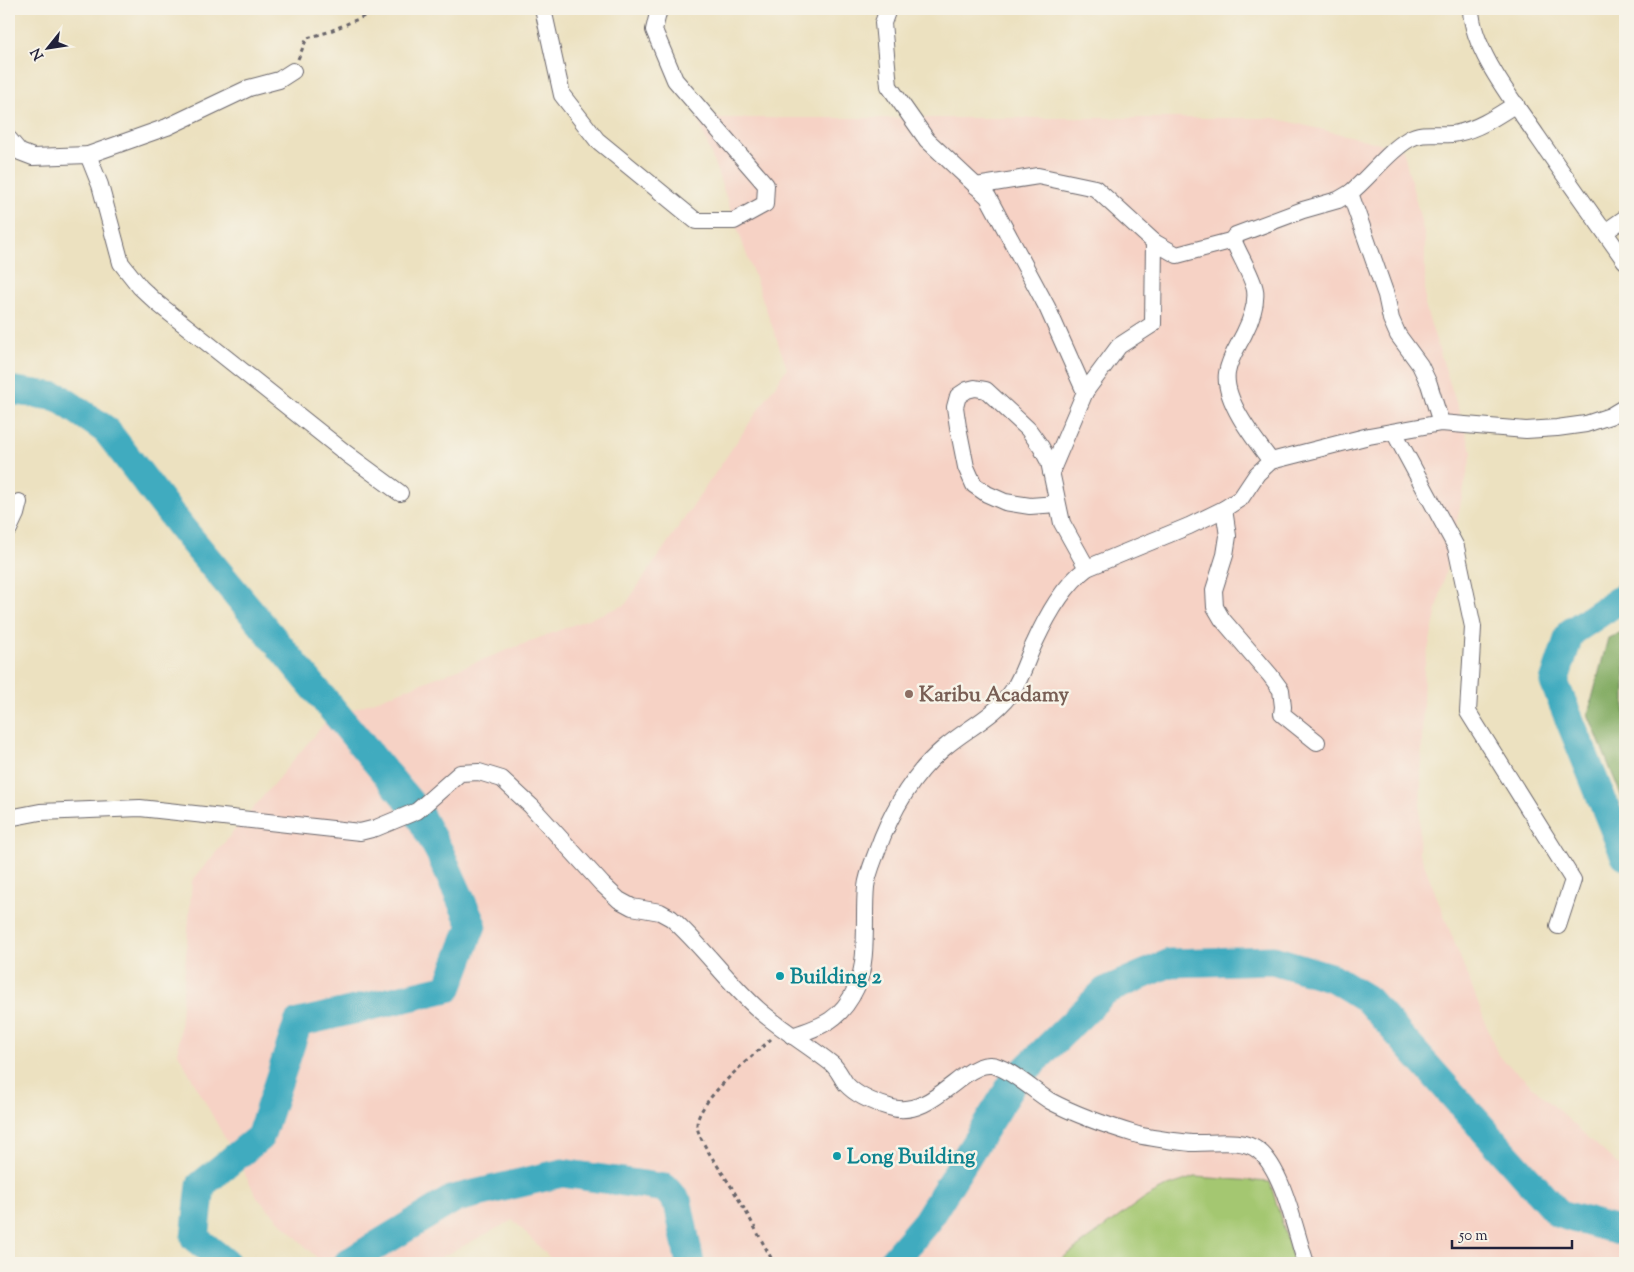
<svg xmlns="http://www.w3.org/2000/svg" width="1634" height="1272" font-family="'Sorts Mill Goudy',serif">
	<rect width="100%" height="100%" fill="#f7f3e8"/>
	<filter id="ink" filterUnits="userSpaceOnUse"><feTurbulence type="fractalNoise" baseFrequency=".02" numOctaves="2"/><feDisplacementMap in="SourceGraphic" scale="10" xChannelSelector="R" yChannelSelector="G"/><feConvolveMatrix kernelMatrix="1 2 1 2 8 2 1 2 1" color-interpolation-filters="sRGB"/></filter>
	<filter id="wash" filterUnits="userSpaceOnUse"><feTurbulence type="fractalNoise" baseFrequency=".0096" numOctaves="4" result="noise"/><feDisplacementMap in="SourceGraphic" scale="20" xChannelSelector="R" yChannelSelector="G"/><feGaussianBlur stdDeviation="1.12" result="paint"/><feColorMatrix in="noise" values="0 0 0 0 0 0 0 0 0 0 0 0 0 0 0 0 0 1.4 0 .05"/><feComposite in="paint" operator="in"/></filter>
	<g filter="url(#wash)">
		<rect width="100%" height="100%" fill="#ece1c0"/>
		<path fill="#f6d2c5" d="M 698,118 L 1274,118 L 1403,149 L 1425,237 L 1425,306 L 1472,452 L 1424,668 L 1419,851 L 1498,1055 L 1625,1171 L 1625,1263 L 555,1263 L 513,1220 L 430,1263 L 322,1263 L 259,1200 L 178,1053 L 192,881 L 328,719 L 625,605 L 787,368 Z"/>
		<path fill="#a4c771" stroke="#637456" d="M 1195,1177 L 1270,1182 L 1294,1263 L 1056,1263 L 1143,1199 L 1168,1186 Z"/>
		<path fill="#83ac63" stroke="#52674f" d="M 1625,632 L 1625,805 L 1588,714 L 1608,638 Z"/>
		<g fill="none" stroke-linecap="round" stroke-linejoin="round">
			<g stroke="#40abbf" stroke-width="29">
				<path d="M 9,390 L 58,397 L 106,430 L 184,531 L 417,811 L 440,853 L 472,925 L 448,988 L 298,1023 L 260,1137 L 201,1185 L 195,1238 L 226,1263"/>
				<path d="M 1625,596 L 1570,633 L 1554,682 L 1625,856"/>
				<path d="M 348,1263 L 453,1199 L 562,1173 L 665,1188 L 678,1203 L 690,1263"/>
				<path d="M 891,1263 L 926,1222 L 1014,1081 L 1105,991 L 1170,963 L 1273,960 L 1333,978 L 1367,999 L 1559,1214 L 1625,1232"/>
			</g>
		</g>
	</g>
	<g filter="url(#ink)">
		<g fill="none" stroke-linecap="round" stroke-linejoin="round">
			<defs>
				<g id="minor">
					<path d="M 543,9 L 562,95 L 597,140 L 696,221 L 734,221 L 765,204 L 766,185 L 675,80 L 654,30 L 659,9"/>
					<path d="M 888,9 L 883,23 L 889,86 L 927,140 L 988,197 L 1047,307 L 1085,392 L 1051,472"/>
					<path d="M 1471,9 C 1472,50 1514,102 1537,136 C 1566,178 1596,220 1625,261"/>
					<path d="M 9,139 L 20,152 L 33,157 L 88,155 L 167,127 L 249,88 L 279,80 L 293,71"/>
					<path d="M 88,155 L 100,185 L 121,263 L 140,287 L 157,303 L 347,454 L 400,493"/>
					<path d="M 976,186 L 1038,176 L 1095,188 L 1154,242 L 1153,324 L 1119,346 L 1085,392"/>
					<path d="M 1605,232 L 1625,218"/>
					<path d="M 1154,242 L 1177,255 L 1234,240"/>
					<path d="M 1441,423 L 1429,384 L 1420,365 L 1398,335 L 1391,319 L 1386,295 L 1350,193 C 1370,177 1387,152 1409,139 C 1424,130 1442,137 1458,133 C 1480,128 1497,116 1516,104"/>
					<path d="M 1394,432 L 1456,547 L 1473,627 L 1468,712 L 1573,880 L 1558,926"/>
					<path d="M 1271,461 C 1255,440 1223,400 1227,373 C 1229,359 1238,346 1244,334 C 1250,322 1257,304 1255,290 C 1253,278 1240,256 1235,244 L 1234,237 L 1236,235 L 1303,210 L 1338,200 L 1350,193"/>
					<path d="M 1057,504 L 1030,506 L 1005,502 L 987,494 L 974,485 L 966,467 L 958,427 L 955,407 L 958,396 L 967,390 L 975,388 L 986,390 L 1028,429 L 1041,447 L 1049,462 L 1062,523 L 1087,568"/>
					<path d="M 1224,509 L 1228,536 L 1225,555 L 1214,590 L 1215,607 L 1222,619 L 1270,675 L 1281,690 L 1283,707 L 1282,714 L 1317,742"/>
					<path d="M 9,529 L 16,514 L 19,502"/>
					<path d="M 9,818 L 40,812 L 140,808 L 360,832 L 376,828 L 417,811 L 460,773 L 479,772 L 502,779 L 531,806 L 602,884 L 619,900 L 632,907 L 660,912 L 671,918 C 703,946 727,982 759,1010 C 782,1030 808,1045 832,1064 C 838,1069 841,1077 846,1084 C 856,1095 875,1103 889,1107 C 918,1117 943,1091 965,1075 C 972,1070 982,1064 991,1065 C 1007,1066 1035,1092 1050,1101 C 1078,1116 1108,1126 1138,1135 C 1155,1139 1174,1141 1191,1143 C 1212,1144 1242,1137 1259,1151 C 1284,1171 1295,1232 1306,1263"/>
					<path d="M 792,1036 C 823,1026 841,1020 856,988 C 869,961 863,918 866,887 C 867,876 873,862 877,851 C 891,812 912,775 944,748 C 967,728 996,716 1013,690 C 1023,675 1027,658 1035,642 C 1047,616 1063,586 1087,568 L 1189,526 L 1224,509 L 1241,498 L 1257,474 L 1271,461 L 1369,436 L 1441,423 L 1526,430 L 1557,428 L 1586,424 L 1610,416 L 1625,407"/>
				</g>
			</defs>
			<use href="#minor" stroke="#69656a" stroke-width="18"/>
			<g stroke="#69656a" stroke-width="3" stroke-dasharray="4 4" stroke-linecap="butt">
				<path d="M 298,59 L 307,38 L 328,32 L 381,9"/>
				<path d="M 771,1039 C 753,1056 699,1099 697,1124 C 696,1139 727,1178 735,1193 C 749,1216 761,1240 774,1263"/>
			</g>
			<use href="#minor" stroke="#fff" stroke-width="16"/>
		</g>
	</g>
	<circle fill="#8d6e63" stroke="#f7f3e8" stroke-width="2" cx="909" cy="694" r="5"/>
	<g fill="#0f9aa8" stroke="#f7f3e8" stroke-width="2">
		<circle cx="780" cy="976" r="5"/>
		<circle cx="837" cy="1156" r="5"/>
	</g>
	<g text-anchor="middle" stroke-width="5" stroke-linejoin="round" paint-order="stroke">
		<g font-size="21" font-weight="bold" fill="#785e54" stroke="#f7f3e8" text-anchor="start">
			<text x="919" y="701">Karibu Acadamy</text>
		</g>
		<g font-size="21" font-weight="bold" fill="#0d838f" stroke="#f7f3e8" text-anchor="start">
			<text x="790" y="983">Building 2</text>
			<text x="847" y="1163">Long Building</text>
		</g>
	</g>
	<rect width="1634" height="1272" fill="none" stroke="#f7f3e8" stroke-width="30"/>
	<g transform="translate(48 48) rotate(240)" stroke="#f7f3e8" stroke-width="4" paint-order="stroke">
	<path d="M0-4L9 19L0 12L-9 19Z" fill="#22223b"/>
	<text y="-8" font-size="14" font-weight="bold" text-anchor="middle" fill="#22223b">N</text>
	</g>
	<path d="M1452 1240v8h120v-8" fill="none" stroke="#22223b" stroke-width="2.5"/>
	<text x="1459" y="1240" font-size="15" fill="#22223b" stroke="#f7f3e8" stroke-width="4" paint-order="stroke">50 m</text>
</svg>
